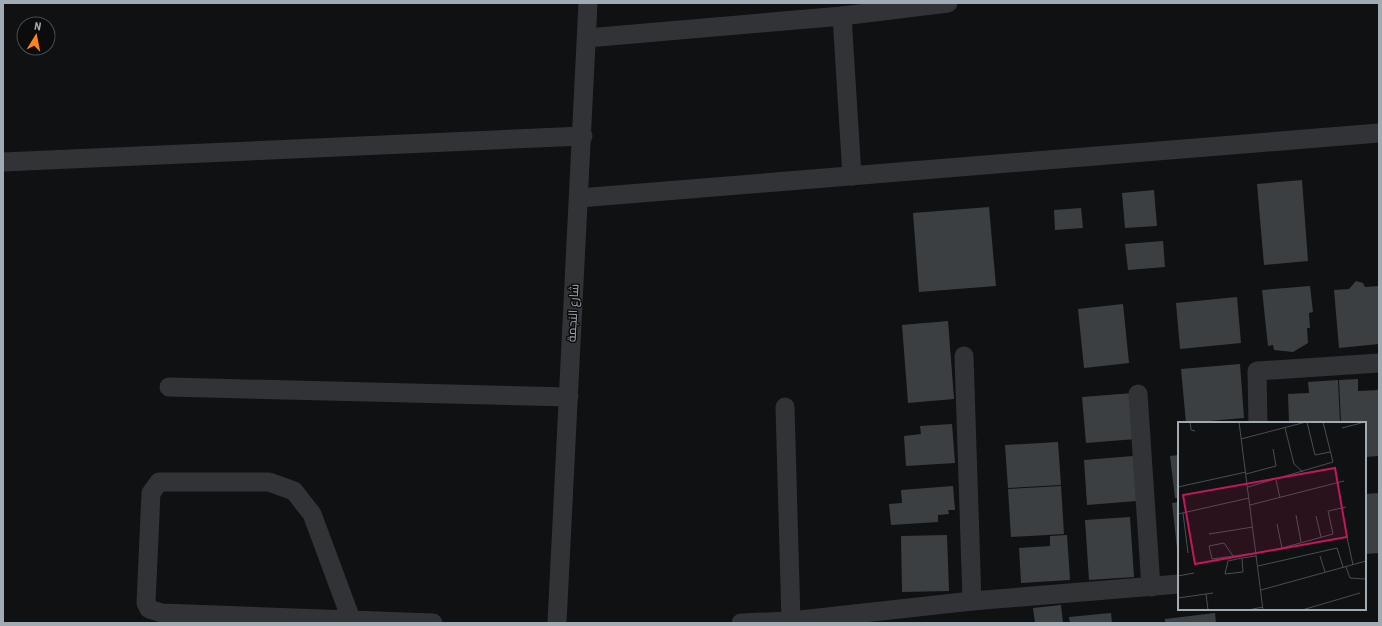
<svg xmlns="http://www.w3.org/2000/svg" width="1382" height="626" font-family="'Roboto Condensed',Cairo,sans-serif">
	<rect width="100%" height="100%" fill="#101112"/>
	<g fill="#3c3f42">
		<path d="M 1302,180 L 1308,261 L 1264,265 L 1257,184 Z"/>
		<path d="M 1154,190 L 1157,226 L 1125,228 L 1122,193 Z"/>
		<path d="M 989,207 L 996,286 L 919,292 L 913,213 Z"/>
		<path d="M 1081,208 L 1083,228 L 1055,230 L 1054,210 Z"/>
		<path d="M 1163,241 L 1165,267 L 1128,270 L 1125,244 Z"/>
		<path d="M 1356,281 L 1363,283 L 1365,287 L 1379,286 L 1379,344 L 1339,348 L 1334,290 L 1349,289 Z"/>
		<path d="M 1310,286 L 1313,312 L 1309,313 L 1310,328 L 1307,328 L 1308,343 L 1293,352 L 1274,350 L 1273,345 L 1268,346 L 1262,290 Z"/>
		<path d="M 1237,297 L 1241,343 L 1180,349 L 1176,303 Z"/>
		<path d="M 1123,304 L 1129,363 L 1084,368 L 1078,309 Z"/>
		<path d="M 948,321 L 954,399 L 908,403 L 902,325 Z"/>
		<path d="M 1240,364 L 1244,418 L 1186,423 L 1181,369 Z"/>
		<path d="M 1358,379 L 1358,391 L 1379,390 L 1379,456 L 1365,457 L 1365,423 L 1341,423 L 1339,380 Z"/>
		<path d="M 1338,380 L 1340,423 L 1289,423 L 1288,394 L 1309,393 L 1308,382 Z"/>
		<path d="M 1133,393 L 1136,439 L 1086,443 L 1082,397 Z"/>
		<path d="M 952,424 L 955,463 L 906,466 L 904,436 L 921,434 L 920,426 Z"/>
		<path d="M 1058,442 L 1061,485 L 1008,488 L 1005,445 Z"/>
		<path d="M 1179,455 L 1179,498 L 1175,498 L 1170,456 Z"/>
		<path d="M 1133,456 L 1137,501 L 1087,505 L 1084,460 Z"/>
		<path d="M 953,486 L 955,510 L 948,510 L 949,514 L 938,515 L 938,522 L 891,525 L 889,504 L 902,503 L 901,490 Z"/>
		<path d="M 1061,486 L 1064,534 L 1011,537 L 1008,489 Z"/>
		<path d="M 1379,493 L 1379,553 L 1365,554 L 1365,494 Z"/>
		<path d="M 1179,502 L 1179,557 L 1178,557 L 1172,503 Z"/>
		<path d="M 1130,517 L 1134,577 L 1089,580 L 1085,520 Z"/>
		<path d="M 947,535 L 949,591 L 902,592 L 901,536 Z"/>
		<path d="M 1067,535 L 1070,580 L 1021,583 L 1019,548 L 1050,546 L 1050,536 Z"/>
		<path d="M 1061,605 L 1063,623 L 1035,623 L 1033,608 Z"/>
		<path d="M 1111,613 L 1112,623 L 1070,623 L 1069,617 Z"/>
		<path d="M 1215,613 L 1216,623 L 1165,623 L 1165,619 Z"/>
	</g>
	<g fill="none" stroke-linecap="round" stroke-linejoin="round">
		<g stroke="#313337" stroke-width="19">
			<path d="M 842,16 L 852,176"/>
			<path d="M 587,38 L 842,16 L 948,3"/>
			<path d="M 3,162 L 583,136"/>
			<path d="M 579,198 L 1379,133"/>
			<path d="M 964,356 L 972,601"/>
			<path d="M 169,387 L 569,397"/>
			<path d="M 1138,394 L 1151,587"/>
			<path d="M 785,407 L 791,621"/>
			<path d="M 1258,423 L 1257,371 L 1379,363"/>
			<path d="M 351,619 L 312,514 L 294,491 L 269,482 L 159,482 L 151,493 L 146,603 L 149,609 L 162,613 L 433,623"/>
			<path d="M 557,623 L 588,3"/>
			<path d="M 741,623 L 791,621 L 972,601 L 1179,584"/>
		</g>
	</g>
	<g text-anchor="middle" stroke-width="3" stroke-linejoin="round" paint-order="stroke">
		<g font-size="12" fill="#a0abb4" stroke="#0c0c0d">
			<text transform="translate(573 313) rotate(-87)" y="4">شارع النجمة</text>
		</g>
	</g>
	<g transform="translate(1178 422)">
		<rect width="188" height="188" fill="#101112"/>
		<path fill="none" stroke="#4a4f53" stroke-width="1" d="M 12,0 L 13,8 L 17,9M 61,0 L 85,188M 129,0 L 137,33 L 152,30M 107,6 L 116,42 L 125,50M 164,6 L 187,0M 63,17 L 128,0M 68,52 L 98,44 L 95,27M 98,58 L 102,76M 0,65 L 68,50M 70,65 L 155,40 L 145,0M 72,83 L 166,59M 5,91 L 10,131M 0,92 L 71,76M 118,93 L 123,120M 138,94 L 143,115M 99,102 L 104,126M 31,112 L 75,105M 169,115 L 175,143M 55,134 L 46,121 L 31,124 L 34,137 L 78,131 L 104,126 L 155,112 L 150,89 L 168,85M 142,134 L 147,150M 64,136 L 65,150 L 47,152 L 50,139 L 64,136 L 78,134M 80,144 L 159,126 L 165,145M 168,145 L 172,156 L 187,157M 0,154 L 16,151M 83,168 L 188,139M 28,172 L 30,188M 0,176 L 35,171M 70,188 L 85,185M 124,188 L 182,171"/>
		<path fill="#c2185b" fill-opacity="0.15" stroke="#c2185b" stroke-width="2" d="M 157,46 L 169,115 L 17,142 L 5,73 Z"/>
		<rect width="188" height="188" fill="none" stroke="#a0abb4" stroke-width="2"/>
	</g>
	<rect width="1382" height="626" fill="none" stroke="#a0abb4" stroke-width="8"/>
	<g transform="translate(36 36) rotate(10)"><circle r="19" fill="#0c0c0d" stroke="#474c50"/>
	<path d="M0-3L7 15L0 10L-7 15Z" fill="#ff831c"/>
	<text y="-6" font-size="11" font-weight="bold" text-anchor="middle" fill="#a0abb4">N</text>
	</g>
</svg>
